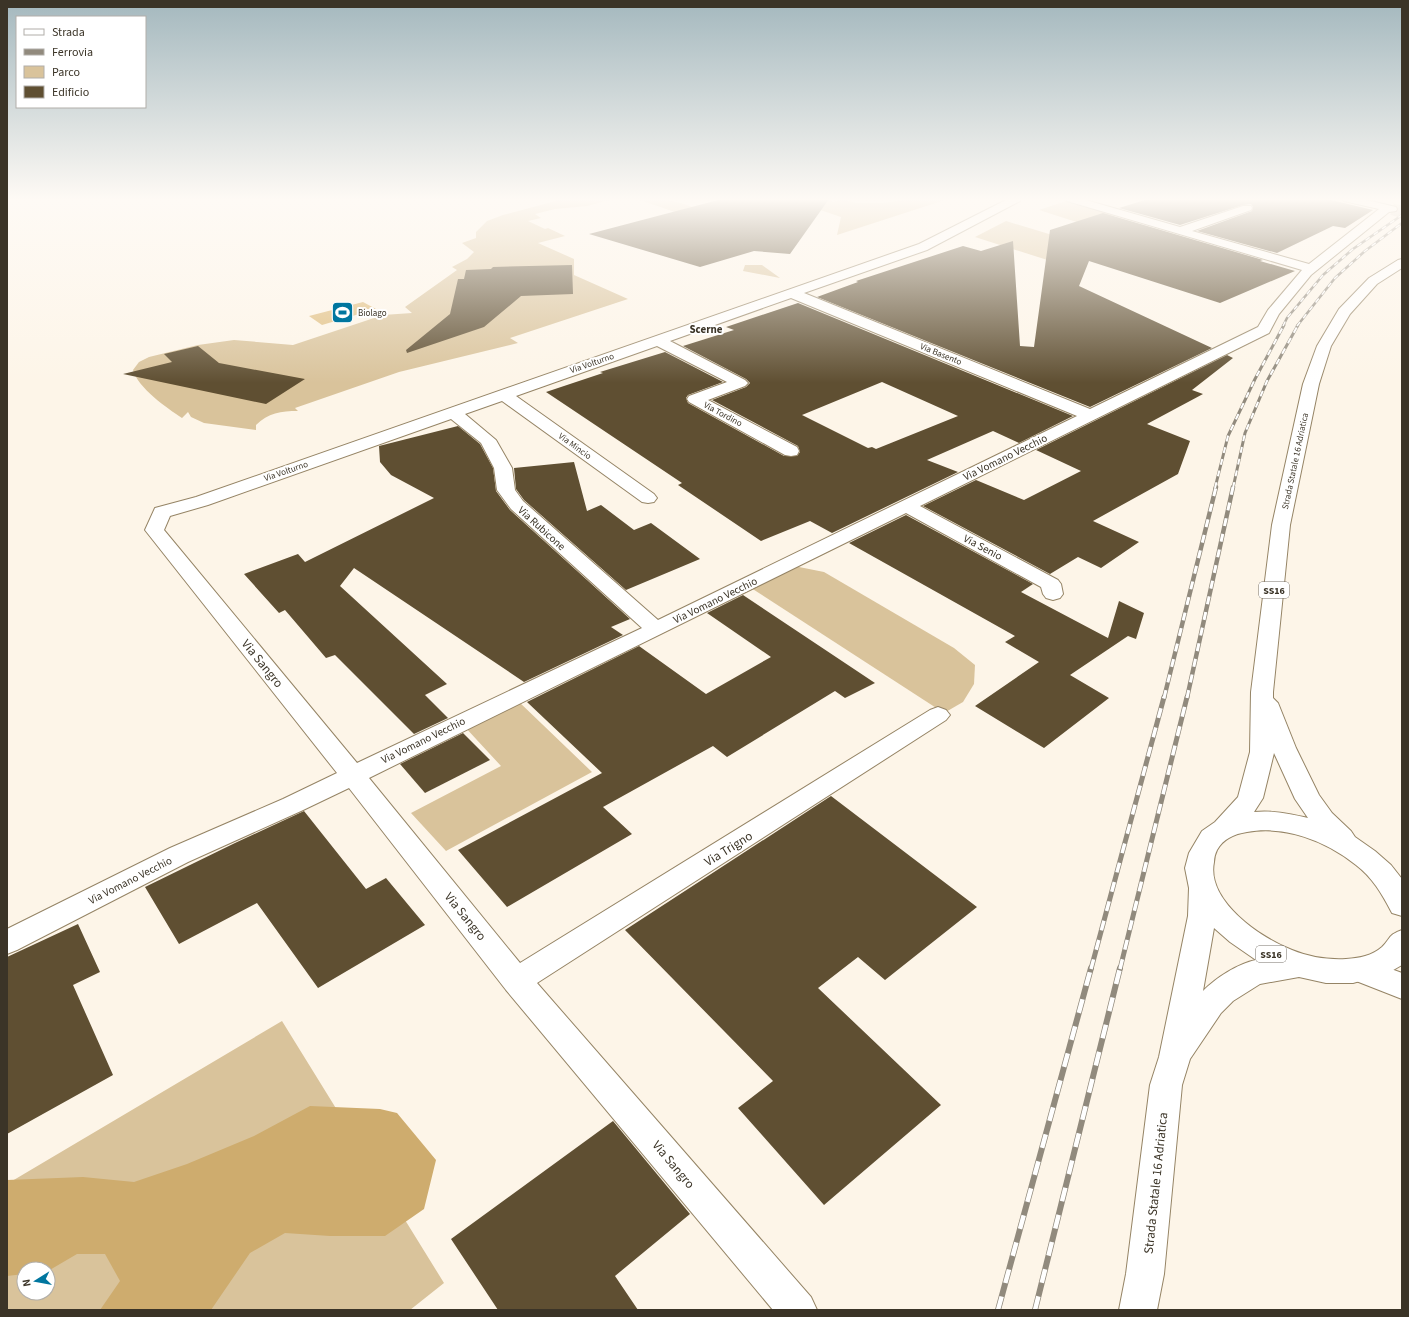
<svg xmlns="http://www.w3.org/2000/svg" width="1409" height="1317" font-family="'Source Sans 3',sans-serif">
	<rect width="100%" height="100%" fill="#fdf5e8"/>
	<g fill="#d9c39b" fill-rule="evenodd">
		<path d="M 563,199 L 613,199 L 587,206 L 555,209 L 535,214 L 541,218 L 528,221 L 545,229 L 548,228 L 565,236 L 538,243 L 574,259 L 574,275 L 628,299 L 510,338 L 518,343 L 399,372 L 295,408 L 298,411 C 281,411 268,413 256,425 L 256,430 L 204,423 L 191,417 L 188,412 L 182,418 C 167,408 138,388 133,370 L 139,362 L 149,357 L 198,345 L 234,340 L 293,345 L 383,315 L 412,313 L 405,307 L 457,270 L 452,267 L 467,259 L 474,252 L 462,243 L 476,238 L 476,232 L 487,221 L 503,215 Z"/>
		<path d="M 637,199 C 657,199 673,199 692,207 L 686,209 L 698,220 Z"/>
		<path d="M 788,199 L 825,199 L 834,202 L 842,199 L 856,203 L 883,203 L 913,199 L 948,199 L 837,235 L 841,217 Z"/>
		<path d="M 1069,200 L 1119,215 L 1086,225 L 1039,210 Z"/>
		<path d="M 1006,221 L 1102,250 L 1060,264 L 975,237 Z"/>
		<path d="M 745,265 L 762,265 L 780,278 L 743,271 Z"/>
		<path d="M 789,565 L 824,572 L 954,648 L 975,665 L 974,684 L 963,702 L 944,713 L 748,586 Z"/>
		<path d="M 517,700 L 592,772 L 446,851 L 411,813 L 501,766 L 464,726 Z"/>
		<path d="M 282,1021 L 444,1283 L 410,1310 L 7,1310 L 7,1184 ZM 24,1269 L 48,1269 L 48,1293 L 24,1293 Z"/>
	</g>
	<path fill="#ceac6e" d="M 310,1106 L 380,1109 L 397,1113 L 436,1160 L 424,1209 L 385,1236 L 330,1236 L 285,1233 L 250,1253 L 211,1310 L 100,1310 L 120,1281 L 105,1254 L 77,1254 L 48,1271 L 48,1269 L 24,1269 L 24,1274 L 7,1276 L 7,1180 L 83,1177 L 134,1182 L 187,1164 L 254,1136 Z"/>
	<path fill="#dfbd7e" d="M 363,302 L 376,309 L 322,325 L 309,316 Z"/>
	<g fill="#5f4f32" fill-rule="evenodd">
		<path d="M 722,199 L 829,199 L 790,254 L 754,251 L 700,267 L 589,234 Z"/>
		<path d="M 1148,199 L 1327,199 L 1373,210 L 1345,228 L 1333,226 L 1277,253 L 1197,231 L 1252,211 L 1253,207 L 1251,204 L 1243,205 L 1180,225 L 1119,208 Z"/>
		<path d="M 1103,213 L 1263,260 L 1260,261 L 1295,271 L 1220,303 L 1089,261 L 1079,286 L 1212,348 L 1090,407 L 817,297 L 858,282 L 856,281 L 963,246 L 981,251 L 1013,241 L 1020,346 L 1034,347 L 1050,230 Z"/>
		<path d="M 572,265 L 573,294 L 521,296 L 484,327 L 407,353 L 406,350 L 450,314 L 458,279 L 464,279 L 466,270 L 491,269 L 493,267 Z"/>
		<path d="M 798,303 L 1073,416 L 1019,443 L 993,431 L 927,460 L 958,472 L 832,533 L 810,521 L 761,541 L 678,485 L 682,483 L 546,392 L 603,373 L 600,372 L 665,352 L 723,382 L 688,395 L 686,398 L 688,403 L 784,456 L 797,456 L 800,452 L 798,446 L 712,400 L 746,387 L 750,383 L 746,379 L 683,346 L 734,330 L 726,327 ZM 882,382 L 958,416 L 876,449 L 872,447 L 868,448 L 802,415 Z"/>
		<path d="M 198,346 L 219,363 L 305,379 L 266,404 L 123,374 L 172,362 L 164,354 Z"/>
		<path d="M 1227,355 L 1233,358 L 1192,390 L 1203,394 L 1147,424 L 1190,441 L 1178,474 L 1093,521 L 1139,542 L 1101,568 L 1078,557 L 1050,574 L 923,506 L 976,480 L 1024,500 L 1081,471 L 1036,450 Z"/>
		<path d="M 458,426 L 480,444 L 493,468 L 496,491 L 510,510 L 630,619 L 611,627 L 623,635 L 524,682 L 354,568 L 340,586 L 447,684 L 425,695 L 448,718 L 414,734 L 335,655 L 326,658 L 285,610 L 279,613 L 244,574 L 298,554 L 305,562 L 434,498 L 391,475 L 380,462 L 379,446 Z"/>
		<path d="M 574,462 L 587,511 L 601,505 L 634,530 L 651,523 L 700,559 L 626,590 L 524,500 L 516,489 L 514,468 Z"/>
		<path d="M 906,515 L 1033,584 L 1021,592 L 1108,638 L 1119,601 L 1144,613 L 1136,639 L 1128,636 L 1070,675 L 1109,698 L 1044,748 L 975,706 L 1039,662 L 1005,642 L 1015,636 L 849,543 Z"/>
		<path d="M 743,595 L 875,683 L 845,698 L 835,691 L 727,757 L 713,746 L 603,807 L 632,834 L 507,907 L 458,850 L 602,773 L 527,702 L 639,646 L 706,694 L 771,657 L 707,613 Z"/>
		<path d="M 463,733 L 490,760 L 425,793 L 400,764 Z"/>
		<path d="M 831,796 L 977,907 L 885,980 L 858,957 L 818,988 L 941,1105 L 824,1205 L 738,1108 L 773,1081 L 625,930 Z"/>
		<path d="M 304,811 L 366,889 L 386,878 L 425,925 L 318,988 L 257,903 L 179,944 L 145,887 L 235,843 Z"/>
		<path d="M 78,924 L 100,972 L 73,985 L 113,1075 L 7,1134 L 7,957 Z"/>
		<path d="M 613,1121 L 690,1214 L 615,1276 L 638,1310 L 498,1310 L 451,1239 Z"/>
	</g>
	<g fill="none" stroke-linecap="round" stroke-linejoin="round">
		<path stroke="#d6cec1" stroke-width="12" stroke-dasharray="12 6" stroke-linecap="butt" d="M 1392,209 L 1402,212"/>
		<defs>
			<path id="minor" d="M 1008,199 L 1021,199 L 1020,201 L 927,250 L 804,293 L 1090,409 L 1258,327 L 1268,310 L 1302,270 L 1067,201 L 1066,199 L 1082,199 L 1180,227 L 1243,206 L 1251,206 L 1252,208 L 1251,210 L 1192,231 L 1309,264 L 1379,209 L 1344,201 L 1343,199 L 1362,199 L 1396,207 L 1397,209 L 1396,211 L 1389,212 L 1311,275 L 1279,314 L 1269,333 L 920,506 L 1058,580 L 1061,584 L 1063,594 L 1060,598 L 1053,600 L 1046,598 L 1043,594 L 1041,587 L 906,513 L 369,778 L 520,963 L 930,710 L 938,707 L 946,710 L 950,715 L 946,720 L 537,983 L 811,1297 L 817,1310 L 773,1310 L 506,990 L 349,788 L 301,811 L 188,862 L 17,950 L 7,954 L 7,929 L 170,848 L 283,799 L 337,773 L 145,530 L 155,508 L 196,497 L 919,244 ZM 791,298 L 1077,416 L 658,620 L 523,501 L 515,490 L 512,468 L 496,440 L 465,414 L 502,401 L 642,502 L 648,503 L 654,502 L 657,498 L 654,494 L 516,396 L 657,346 L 727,382 L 689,396 L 687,399 L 689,402 L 785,455 L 791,456 L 797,455 L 799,451 L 797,447 L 708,400 L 745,386 L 748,383 L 745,380 L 670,341 ZM 451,419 L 481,443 L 494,468 L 497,490 L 511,509 L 642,628 L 357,763 L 164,530 L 170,516 L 208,505 Z"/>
			<path id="tertiary" d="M 1361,958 L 1402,973 L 1402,999 L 1351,979 L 1346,970 L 1351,961 Z"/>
			<path id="primary" d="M 1402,259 L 1402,268 L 1377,284 L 1350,314 L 1331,346 L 1319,384 L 1290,525 L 1273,692 L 1273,698 L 1278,703 L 1296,748 L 1319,795 L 1332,813 L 1351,831 L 1355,837 L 1375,851 L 1391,865 L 1402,879 L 1402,916 L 1392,913 C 1382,894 1373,878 1356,865 C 1326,841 1285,825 1247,832 C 1234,834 1223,839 1217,850 C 1215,854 1214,858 1214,862 C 1206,901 1261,938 1292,950 C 1309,957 1328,960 1346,959 C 1359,958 1372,956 1382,947 C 1391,938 1388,935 1402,930 L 1402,965 L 1388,973 L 1353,983 L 1326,983 L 1299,977 L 1260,984 L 1233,1001 L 1221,1013 L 1190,1059 L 1182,1085 L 1164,1274 L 1157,1310 L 1119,1310 L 1126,1274 L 1150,1085 L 1159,1057 L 1188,916 L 1189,888 L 1185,868 L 1189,853 L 1202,831 L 1215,822 L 1238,797 L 1250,752 L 1251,692 L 1272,525 L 1303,384 L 1317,346 L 1339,309 L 1369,278 L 1398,260 ZM 1274,753 L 1295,799 L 1308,818 C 1290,814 1273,810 1254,812 L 1263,798 ZM 1214,928 L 1230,942 L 1256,960 C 1237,964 1216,978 1203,991 Z"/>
		</defs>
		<use href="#minor" stroke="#958465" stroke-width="2"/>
		<use href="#tertiary" stroke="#958465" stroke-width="2"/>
		<use href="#primary" stroke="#958465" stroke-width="2"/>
		<use href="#minor" fill="#fff" fill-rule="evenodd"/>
		<use href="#tertiary" fill="#fff" fill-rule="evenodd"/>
		<use href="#primary" fill="#fff" fill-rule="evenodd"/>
		<defs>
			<g id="rail-far4">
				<path d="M 1283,326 L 1287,318 L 1323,275 L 1353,249 L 1402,215"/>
				<path d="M 1297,326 L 1335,278 L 1365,251 L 1402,223"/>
			</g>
			<g id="rail-far3">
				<path d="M 1215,488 L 1228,436 L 1255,379 L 1284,325"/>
				<path d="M 1233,488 L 1245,433 L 1267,381 L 1298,325"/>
			</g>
			<g id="rail-far2">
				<path d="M 1164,698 L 1216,487"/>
				<path d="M 1187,698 L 1233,487"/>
			</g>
			<g id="rail-far1">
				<path d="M 1091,969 L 1164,697"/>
				<path d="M 1120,969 L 1187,697"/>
			</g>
			<g id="rail">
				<path d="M 998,1310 L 1091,968"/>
				<path d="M 1035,1310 L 1120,968"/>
			</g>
		</defs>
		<use href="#rail-far4" stroke="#918a7d" stroke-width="2.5"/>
		<use href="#rail-far3" stroke="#918a7d" stroke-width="3"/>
		<use href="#rail-far2" stroke="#918a7d" stroke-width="4.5"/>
		<use href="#rail-far1" stroke="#918a7d" stroke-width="5"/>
		<use href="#rail" stroke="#918a7d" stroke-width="6"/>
		<use href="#rail-far4" stroke="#fff" stroke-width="1.5" stroke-dasharray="5" stroke-linecap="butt"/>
		<use href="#rail-far3" stroke="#fff" stroke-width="2" stroke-dasharray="6" stroke-linecap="butt"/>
		<use href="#rail-far2" stroke="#fff" stroke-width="3" stroke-dasharray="8" stroke-linecap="butt"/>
		<use href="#rail-far1" stroke="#fff" stroke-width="3.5" stroke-dasharray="10" stroke-linecap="butt"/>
		<use href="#rail" stroke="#fff" stroke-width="4.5" stroke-dasharray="14" stroke-linecap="butt"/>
	</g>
	<linearGradient id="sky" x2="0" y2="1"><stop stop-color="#a4b8be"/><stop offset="0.52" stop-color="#fefaf5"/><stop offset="1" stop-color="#fefaf5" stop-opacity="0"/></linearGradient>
	<rect width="1409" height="383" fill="url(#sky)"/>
	<defs>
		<symbol id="stadium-square" viewBox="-11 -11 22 22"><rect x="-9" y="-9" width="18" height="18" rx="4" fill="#00769f" stroke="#fff"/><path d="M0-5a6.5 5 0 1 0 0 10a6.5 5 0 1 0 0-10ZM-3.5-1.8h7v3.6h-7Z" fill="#fff"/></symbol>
	</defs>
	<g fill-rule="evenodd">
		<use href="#stadium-square" x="330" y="300" width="25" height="25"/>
	</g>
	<g text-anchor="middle" stroke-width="4" stroke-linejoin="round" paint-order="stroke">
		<g font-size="9" fill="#3b3427" stroke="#fff" text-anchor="start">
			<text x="358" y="316">Biolago</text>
		</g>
		<g font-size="9" fill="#3b3427" stroke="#fff">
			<text transform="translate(941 354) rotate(22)" y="3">Via Basento</text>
			<text transform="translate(592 363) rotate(-19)" y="3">Via Volturno</text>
			<text transform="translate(723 414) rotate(28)" y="3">Via Tordino</text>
			<text transform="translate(575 446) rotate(36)" y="3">Via Mincio</text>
			<text transform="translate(1295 461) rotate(-78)" y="3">Strada Statale 16 Adriatica</text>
			<text transform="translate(286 471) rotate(-19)" y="3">Via Volturno</text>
		</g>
		<g fill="#fff" stroke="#767168" stroke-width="1">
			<rect x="1259" y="582" width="30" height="16" rx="3"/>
			<rect x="1256" y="946" width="30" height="16" rx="3"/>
		</g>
		<g font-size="10" font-weight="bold" fill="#3b3427">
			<text x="1274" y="594">SS16</text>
			<text x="1271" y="958">SS16</text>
		</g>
		<g font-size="11" font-weight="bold" fill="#3b3427" stroke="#fff">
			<text x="706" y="333">Scerne</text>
		</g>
		<g font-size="11" fill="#3b3427" stroke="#fff">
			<text transform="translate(1005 457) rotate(-26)" y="4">Via Vomano Vecchio</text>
			<text transform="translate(542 528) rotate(42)" y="4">Via Rubicone</text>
			<text transform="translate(983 547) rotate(28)" y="4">Via Senio</text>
			<text transform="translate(715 600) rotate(-26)" y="4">Via Vomano Vecchio</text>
			<text transform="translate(423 740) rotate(-26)" y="4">Via Vomano Vecchio</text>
			<text transform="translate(130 880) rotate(-27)" y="4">Via Vomano Vecchio</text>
		</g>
		<g font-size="13" fill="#3b3427" stroke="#fff">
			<text transform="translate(263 663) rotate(51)" y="5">Via Sangro</text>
			<text transform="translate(728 848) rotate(-32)" y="5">Via Trigno</text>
			<text transform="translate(466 916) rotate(51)" y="5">Via Sangro</text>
			<text transform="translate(674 1164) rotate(50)" y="5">Via Sangro</text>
			<text transform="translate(1155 1183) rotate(-84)" y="5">Strada Statale 16 Adriatica</text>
		</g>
	</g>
	<rect width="1409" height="1317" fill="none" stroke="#3b3427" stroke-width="16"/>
	<rect x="16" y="16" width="130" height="92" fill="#ffffff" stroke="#b1aea9"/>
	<rect x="24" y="29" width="20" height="6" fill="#ffffff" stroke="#b1aea9"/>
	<text x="52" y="36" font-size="12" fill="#3b3427">Strada</text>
	<rect x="24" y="49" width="20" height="6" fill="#918a7d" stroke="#b1aea9"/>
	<text x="52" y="56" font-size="12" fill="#3b3427">Ferrovia</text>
	<rect x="24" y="66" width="20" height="12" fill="#d9c39b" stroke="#b1aea9"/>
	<text x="52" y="76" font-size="12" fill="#3b3427">Parco</text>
	<rect x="24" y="86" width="20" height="12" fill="#5f4f32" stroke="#b1aea9"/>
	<text x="52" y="96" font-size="12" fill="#3b3427">Edificio</text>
	<g transform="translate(36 1281) rotate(259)"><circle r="19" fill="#ffffff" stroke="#b1aea9"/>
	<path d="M0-3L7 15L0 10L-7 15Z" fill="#00769f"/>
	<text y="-6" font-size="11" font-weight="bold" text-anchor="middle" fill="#3b3427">N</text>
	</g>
</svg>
